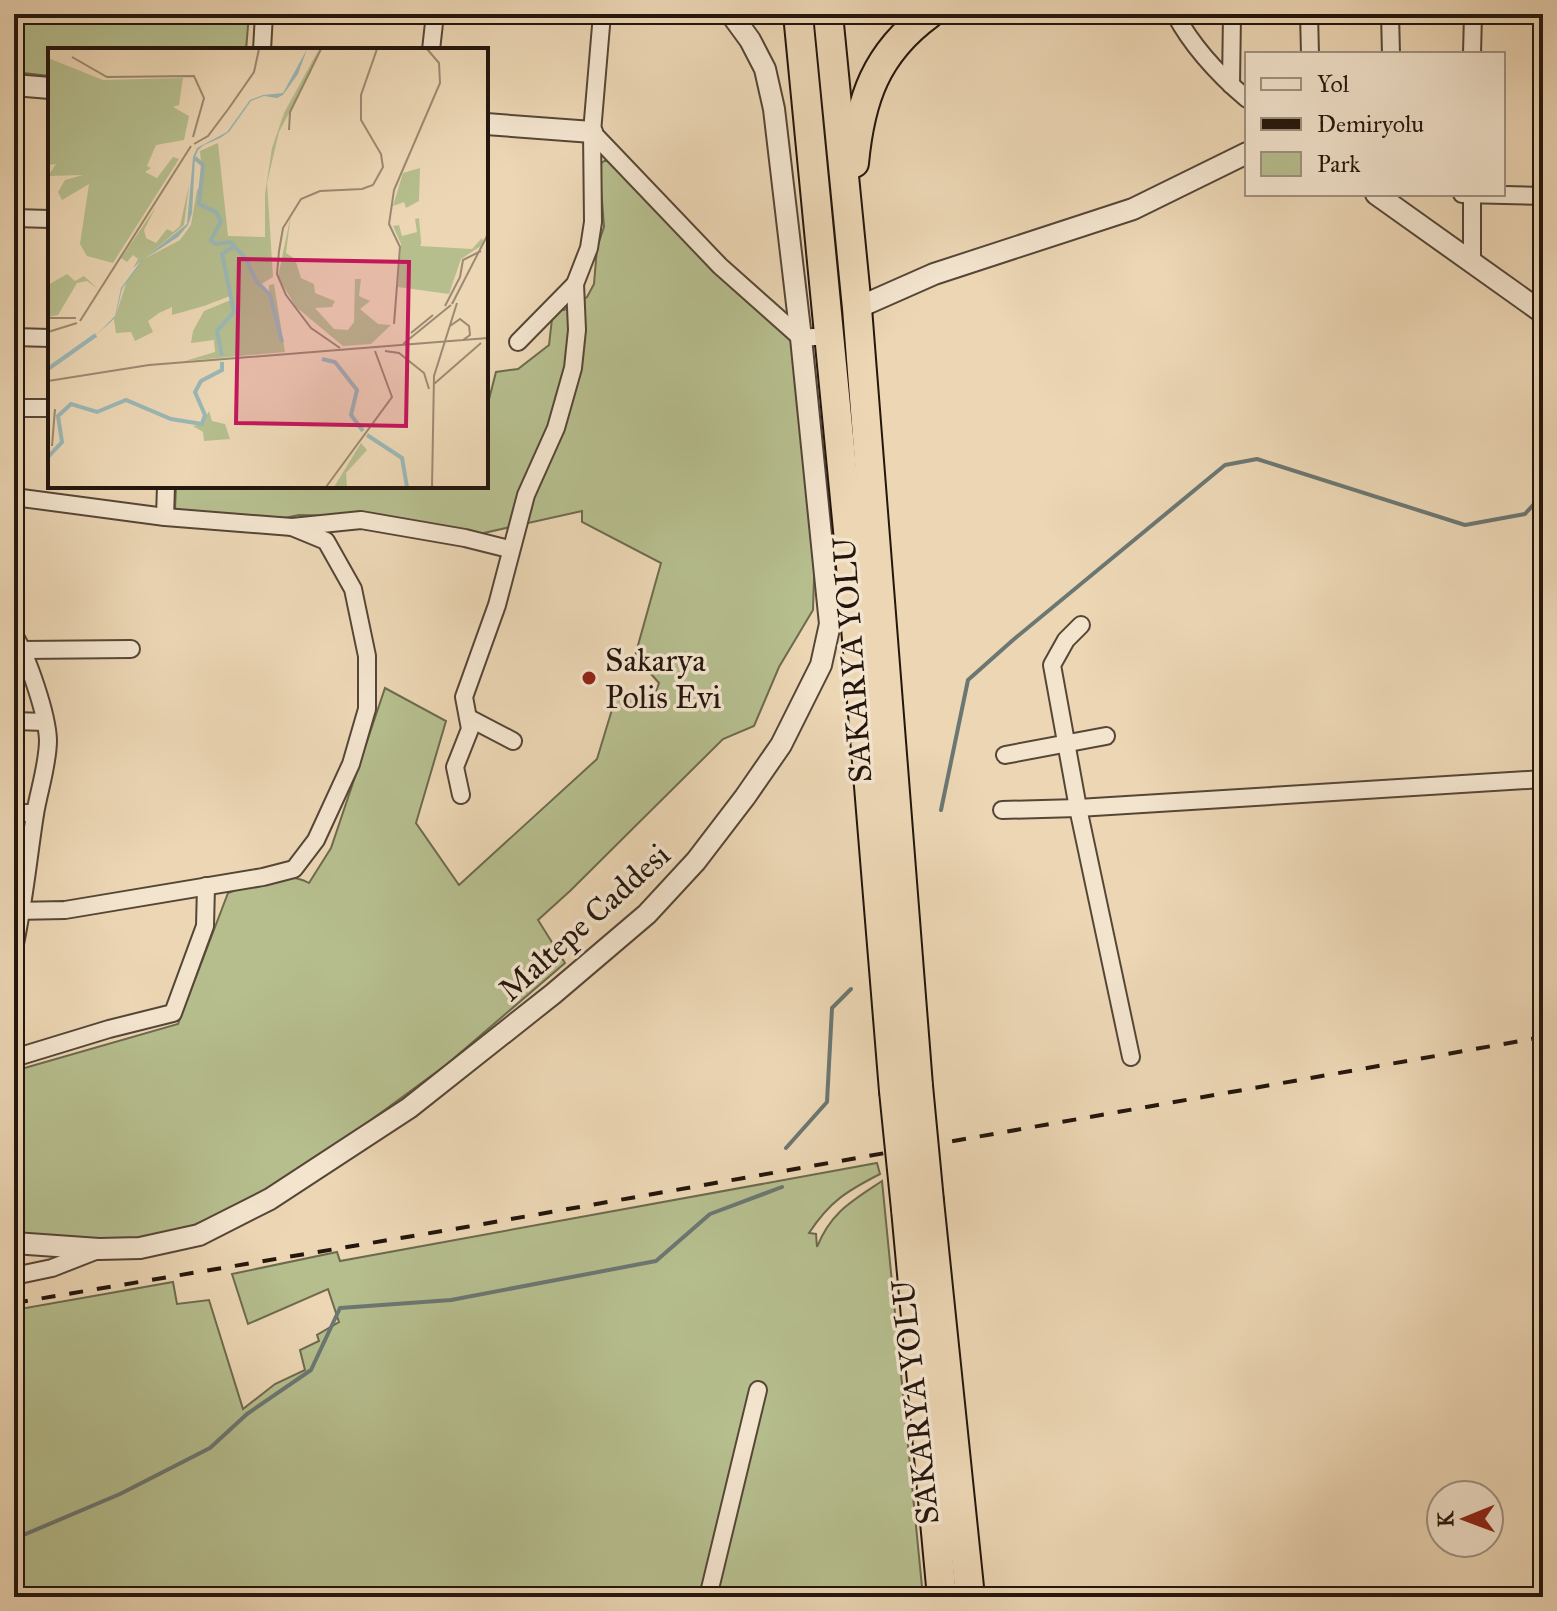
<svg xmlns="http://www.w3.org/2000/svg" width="1557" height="1611" font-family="'IM FELL Great Primer',serif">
	<rect width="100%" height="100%" fill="#ecd6b4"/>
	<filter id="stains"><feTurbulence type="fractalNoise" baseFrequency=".0025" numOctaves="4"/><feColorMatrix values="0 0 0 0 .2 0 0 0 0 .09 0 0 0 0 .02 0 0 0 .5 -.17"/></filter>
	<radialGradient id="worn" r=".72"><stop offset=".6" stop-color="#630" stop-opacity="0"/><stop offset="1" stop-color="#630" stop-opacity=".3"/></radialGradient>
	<g fill="#b6be8e" stroke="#6d6a4e" stroke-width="2">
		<path d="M 14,14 L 249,14 L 246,50 L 50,50 L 50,76 L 14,72 Z"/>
		<path d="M 606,160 L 619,169 L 793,343 L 797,404 L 815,548 L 813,610 L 779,667 L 754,726 L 723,739 L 570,891 L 538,920 L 565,963 L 446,1065 L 289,1180 L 261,1197 L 165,1237 L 101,1244 L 14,1240 L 14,1071 L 178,1024 L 228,893 C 254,884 284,869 309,883 L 331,848 L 385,688 L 446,721 L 416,823 L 459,885 L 597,759 L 617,693 L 630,695 L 651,705 L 659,683 L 635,656 L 661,563 L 582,522 L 582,511 L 475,535 L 342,516 L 299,515 L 270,521 L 175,510 L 176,486 L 486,486 L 486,411 L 496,372 L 518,369 L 549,345 L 553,310 L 564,310 L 587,297 L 594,284 L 597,248 L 604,227 L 601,188 L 595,182 L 595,167 Z"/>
		<path d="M 877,1163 L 880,1174 C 847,1191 830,1201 809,1233 L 816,1234 L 817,1247 C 831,1212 852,1201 882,1181 L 923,1597 L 14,1597 L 14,1310 L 173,1282 L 177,1304 L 209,1300 L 243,1409 L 275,1384 L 305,1370 L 300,1350 L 319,1341 L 317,1335 L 339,1322 L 328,1289 L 248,1324 L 232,1274 L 337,1252 L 340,1261 Z"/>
	</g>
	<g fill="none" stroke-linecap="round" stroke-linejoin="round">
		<g stroke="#6b7772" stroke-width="4">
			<path d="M 941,810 L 968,680 L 1013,640 L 1225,465 L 1257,459 L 1465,525 L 1525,514 L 1543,494"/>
			<path d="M 786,1148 L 827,1102 L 832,1008 L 851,989"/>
			<path d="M 14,1539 L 120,1494 L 210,1448 L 247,1414 L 311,1370 L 340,1308 L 451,1300 L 656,1261 L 710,1214 L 782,1187"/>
		</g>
		<defs>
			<g id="minor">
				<path d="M 1175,14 C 1192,46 1220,76 1247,99"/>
				<path d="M 1309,14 L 1310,54"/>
				<path d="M 1390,14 L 1391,54"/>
				<path d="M 262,50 L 264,14"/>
				<path d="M 431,50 L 435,14"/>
				<path d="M 1472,54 L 1473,14"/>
				<path d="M 1231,85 L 1232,14"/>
				<path d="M 592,132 L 720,266 L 801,338 L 828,336"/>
				<path d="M 1462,194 L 1543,196"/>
				<path d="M 1472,194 L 1472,263"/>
				<path d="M 14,218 L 50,219"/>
				<path d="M 14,337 L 50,338"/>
				<path d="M 518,342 L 575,284 L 589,248 L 593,222 L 592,132 L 602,14"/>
				<path d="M 14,408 L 50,408"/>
				<path d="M 14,497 L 165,517 L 292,527 L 361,520 L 465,538 L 509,549"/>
				<path d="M 165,517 L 166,486"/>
				<path d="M 1081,625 L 1066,640 L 1052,665 L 1078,808 L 1131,1057"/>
				<path d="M 14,635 C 28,658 47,714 48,740 C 48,764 39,790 35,814 C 28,859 24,904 14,948"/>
				<path d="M 23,650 L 131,649"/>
				<path d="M 469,718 L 513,741"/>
				<path d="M 14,721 L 45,722"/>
				<path d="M 1005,755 L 1106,736"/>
				<path d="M 461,795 L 455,767 L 470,729 L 464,697 L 497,605 L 526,495 L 556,428 L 573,368 L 577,330 L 575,284"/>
				<path d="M 1002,810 L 1078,808 L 1543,779"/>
				<path d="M 14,813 L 35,813"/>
				<path d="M 14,911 L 65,910 L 263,877 L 294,869 L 316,840 L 351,764 L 367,709 L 367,656 L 353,589 L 326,541 L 292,527"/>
				<path d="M 14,1058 L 109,1029 L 173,1013 L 205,926 L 206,886"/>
				<path d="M 14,1276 L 52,1268 L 98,1250"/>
				<path d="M 708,1597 L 758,1390"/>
			</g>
			<g id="tertiary">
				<path d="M 14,85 L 50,88"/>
				<path d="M 486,124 L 592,132"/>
				<path d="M 1376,194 L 1543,313"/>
				<path d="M 857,308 L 934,274 L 1133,209 L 1247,153"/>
				<path d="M 14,1243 L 99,1249 L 140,1248 L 199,1235 L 270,1199 L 409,1108 L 553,994 L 647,914 L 696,861 L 745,797 L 781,745 L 821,665 L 830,624 L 801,338 L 774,109 L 765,69 L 750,40 L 731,14"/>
			</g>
			<g id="trunk">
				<path d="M 798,14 L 848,530 L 894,1091"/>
				<path d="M 828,14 L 857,308 L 918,1086"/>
				<path d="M 854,163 C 860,99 876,53 929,14"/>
				<path d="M 929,1201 L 970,1597"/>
				<path d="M 906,1209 L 942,1597"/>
			</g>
		</defs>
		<use href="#minor" stroke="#564637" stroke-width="20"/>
		<use href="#tertiary" stroke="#564637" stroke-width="24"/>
		<use href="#trunk" stroke="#24160d" stroke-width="32"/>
		<use href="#minor" stroke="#f3e4ce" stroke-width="16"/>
		<use href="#tertiary" stroke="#f3e4ce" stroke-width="20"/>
		<use href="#trunk" stroke="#ecd6b4" stroke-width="28"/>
		<path stroke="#24160d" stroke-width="4" stroke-dasharray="14 14" stroke-linecap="butt" d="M 14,1303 L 466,1227 L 1543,1037"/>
		<defs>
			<g id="trunk-bridge">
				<path d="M 918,1086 L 929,1201"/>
				<path d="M 894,1091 L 906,1209"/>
			</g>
		</defs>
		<use href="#trunk-bridge" stroke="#24160d" stroke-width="32" stroke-linecap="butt"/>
		<use href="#trunk-bridge" stroke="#ecd6b4" stroke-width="28"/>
	</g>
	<circle fill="#8f2418" stroke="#f3e4ce" stroke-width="3" cx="589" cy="678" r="8"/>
	<g text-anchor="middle" stroke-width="7" stroke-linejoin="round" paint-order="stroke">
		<g font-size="32" fill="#24160d" stroke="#f3e4ce" text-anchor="start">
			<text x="605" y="671">Sakarya<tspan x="605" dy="37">Polis Evi</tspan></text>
		</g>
		<g font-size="32" fill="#24160d" stroke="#f3e4ce">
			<text transform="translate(852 660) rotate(-94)" y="11">SAKARYA YOLU</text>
			<text transform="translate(584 922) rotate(-42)" y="11">Maltepe Caddesi</text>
			<text transform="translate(915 1402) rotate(-96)" y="11">SAKARYA YOLU</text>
		</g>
	</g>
	<g transform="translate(48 48)">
		<rect width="440" height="440" fill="#ecd6b4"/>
		<path d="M 271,1 L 263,24 L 231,84 L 219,135 L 225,229 L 212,237 L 221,247 L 221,237 L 226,236 L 237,304 L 137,313 L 167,304 L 166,292 L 143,295 L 145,283 L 156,263 L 185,251 L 182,240 L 182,248 L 156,258 L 124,267 L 124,259 L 111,265 L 100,273 L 105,284 L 87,293 L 83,284 L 68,285 L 66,272 L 79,233 L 96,211 L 132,192 L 143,177 L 149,142 L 155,136 L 152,103 L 170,95 L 180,188 L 217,189 L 217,146 L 224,100 L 236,65 ZM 0,10 L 55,32 L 135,30 L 131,57 L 125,59 L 141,68 L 136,92 L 108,97 L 99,118 L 103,120 L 97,124 L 109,130 L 125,109 L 131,111 L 65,215 L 39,208 L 32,196 L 41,136 L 14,152 L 10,144 L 17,132 L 35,127 L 0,128 L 8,116 L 0,117 ZM 372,120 L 371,153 L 358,160 L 356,154 L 345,158 L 355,125 ZM 375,128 L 373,196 L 372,198 L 424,201 L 434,190 L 436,196 L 413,211 L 401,246 L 350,239 L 353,196 L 345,178 L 351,177 L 354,188 L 369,184 L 367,171 L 371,170 L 373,193 ZM 141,137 L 136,177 L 85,220 L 90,211 L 85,207 L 79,214 L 73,210 L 108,159 L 96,182 L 98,190 L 108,195 L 119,181 L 125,184 L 132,178 ZM 243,166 L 238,205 L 247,211 L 253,230 L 266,236 L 267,245 L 287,253 L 284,259 L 267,260 L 286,281 L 300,282 L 306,274 L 307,231 L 313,231 L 311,248 L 322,253 L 312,261 L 330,276 L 343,277 L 323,296 L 295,298 L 248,259 L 230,229 ZM 19,226 L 27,233 L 36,228 L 50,241 L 39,233 L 29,235 L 10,267 L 0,269 L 0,237 ZM 161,363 L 164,373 L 177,376 L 182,391 L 156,393 L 155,384 L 145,378 L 154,376 ZM 313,395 L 319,402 L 298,425 L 299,439 L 286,439 Z" fill="#b6be8e"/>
		<path d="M 259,1 L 250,26 L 235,47 L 229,50 L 216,48 L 203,53 L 181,84 L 172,90 L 156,97 L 150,102 L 147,110 L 144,165 L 140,177 L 130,189 L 96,211 L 74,241 L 67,270 L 47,288 L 67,268 L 73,240 L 93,213 L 139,176 L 145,109 L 149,100 L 179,84 L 202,52 L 215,47 L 235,45 Z" fill="#9ab7b5"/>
		<path fill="none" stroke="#9ab7b5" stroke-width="4" d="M 147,110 L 155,117 L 151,156 L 168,164 L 173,173 L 163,192 L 167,196 L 183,194 L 198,211 L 208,233 L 222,247 L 234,294M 174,308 L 169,283 L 186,264 L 174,206 L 186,198M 274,311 L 287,314 L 309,342 L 303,367 L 315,383M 0,321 L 48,287M 319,387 L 354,410 L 359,439M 0,409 L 14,394 L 10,368 L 23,356 L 49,364 L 78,352 L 123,371 L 154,376 L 157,367 L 147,344 L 153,333 L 174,322 L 174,314"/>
		<path fill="none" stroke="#9c8971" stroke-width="2" d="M 24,9 L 59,29 L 146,28 L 156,50 L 145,89M 241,82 L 242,64 L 273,1M 146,96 L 160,88 L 181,60 L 206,24 L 211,1M 412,229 L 415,212 L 433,203M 404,256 L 440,186M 397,258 L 412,229M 0,270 L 28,270M 32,273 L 143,98M 346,276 L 352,199 L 341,176 L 346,142 L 392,35 L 391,15 L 379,1M 402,278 L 412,271 L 421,278 L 422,287 L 415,292M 0,284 L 29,275M 363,285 L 385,267M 355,296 L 403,257M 292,300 L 263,280 L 238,247 L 229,226 L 231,203 L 235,180 L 253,151 L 272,143 L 314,141 L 325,137 L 335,119 L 333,106 L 313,72 L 313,47 L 329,1M 337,303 L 351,305 L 376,325 L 381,341M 0,333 L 101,317 L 440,290M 386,336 L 433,295M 4,398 L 7,361M 278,439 L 344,349 L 327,303M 384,439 L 386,328 L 409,255"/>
		<path fill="#c2185b" fill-opacity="0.15" stroke="#c2185b" stroke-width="4" d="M 191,211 L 361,214 L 358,378 L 188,375 Z"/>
		<rect width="440" height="440" fill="none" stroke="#24160d" stroke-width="4"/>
	</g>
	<rect width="1557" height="1611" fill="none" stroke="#ecd6b4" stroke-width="48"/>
	<rect x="16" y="16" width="1525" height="1579" fill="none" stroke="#24160d" stroke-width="4"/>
	<rect x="24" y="24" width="1509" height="1563" fill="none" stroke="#24160d" stroke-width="2"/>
	<rect x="1245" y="52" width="260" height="144" fill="#f3e4ce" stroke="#a09281" stroke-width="2"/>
	<rect x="1261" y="78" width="40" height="12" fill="#f3e4ce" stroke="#a09281" stroke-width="2"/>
	<text x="1317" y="92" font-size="24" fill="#24160d">Yol</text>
	<rect x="1261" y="118" width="40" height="12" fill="#24160d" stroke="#a09281" stroke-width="2"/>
	<text x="1317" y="132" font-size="24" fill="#24160d">Demiryolu</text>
	<rect x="1261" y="152" width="40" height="24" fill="#b6be8e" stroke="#a09281" stroke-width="2"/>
	<text x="1317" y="172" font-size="24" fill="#24160d">Park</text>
	<g transform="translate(1465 1519) rotate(269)"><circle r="38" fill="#f3e4ce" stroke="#a09281" stroke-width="2"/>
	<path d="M0-6L14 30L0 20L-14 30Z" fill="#8f2418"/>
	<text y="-12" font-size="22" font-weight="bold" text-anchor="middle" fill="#24160d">K</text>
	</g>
	<rect width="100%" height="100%" filter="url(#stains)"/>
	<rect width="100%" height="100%" fill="url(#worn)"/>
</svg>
